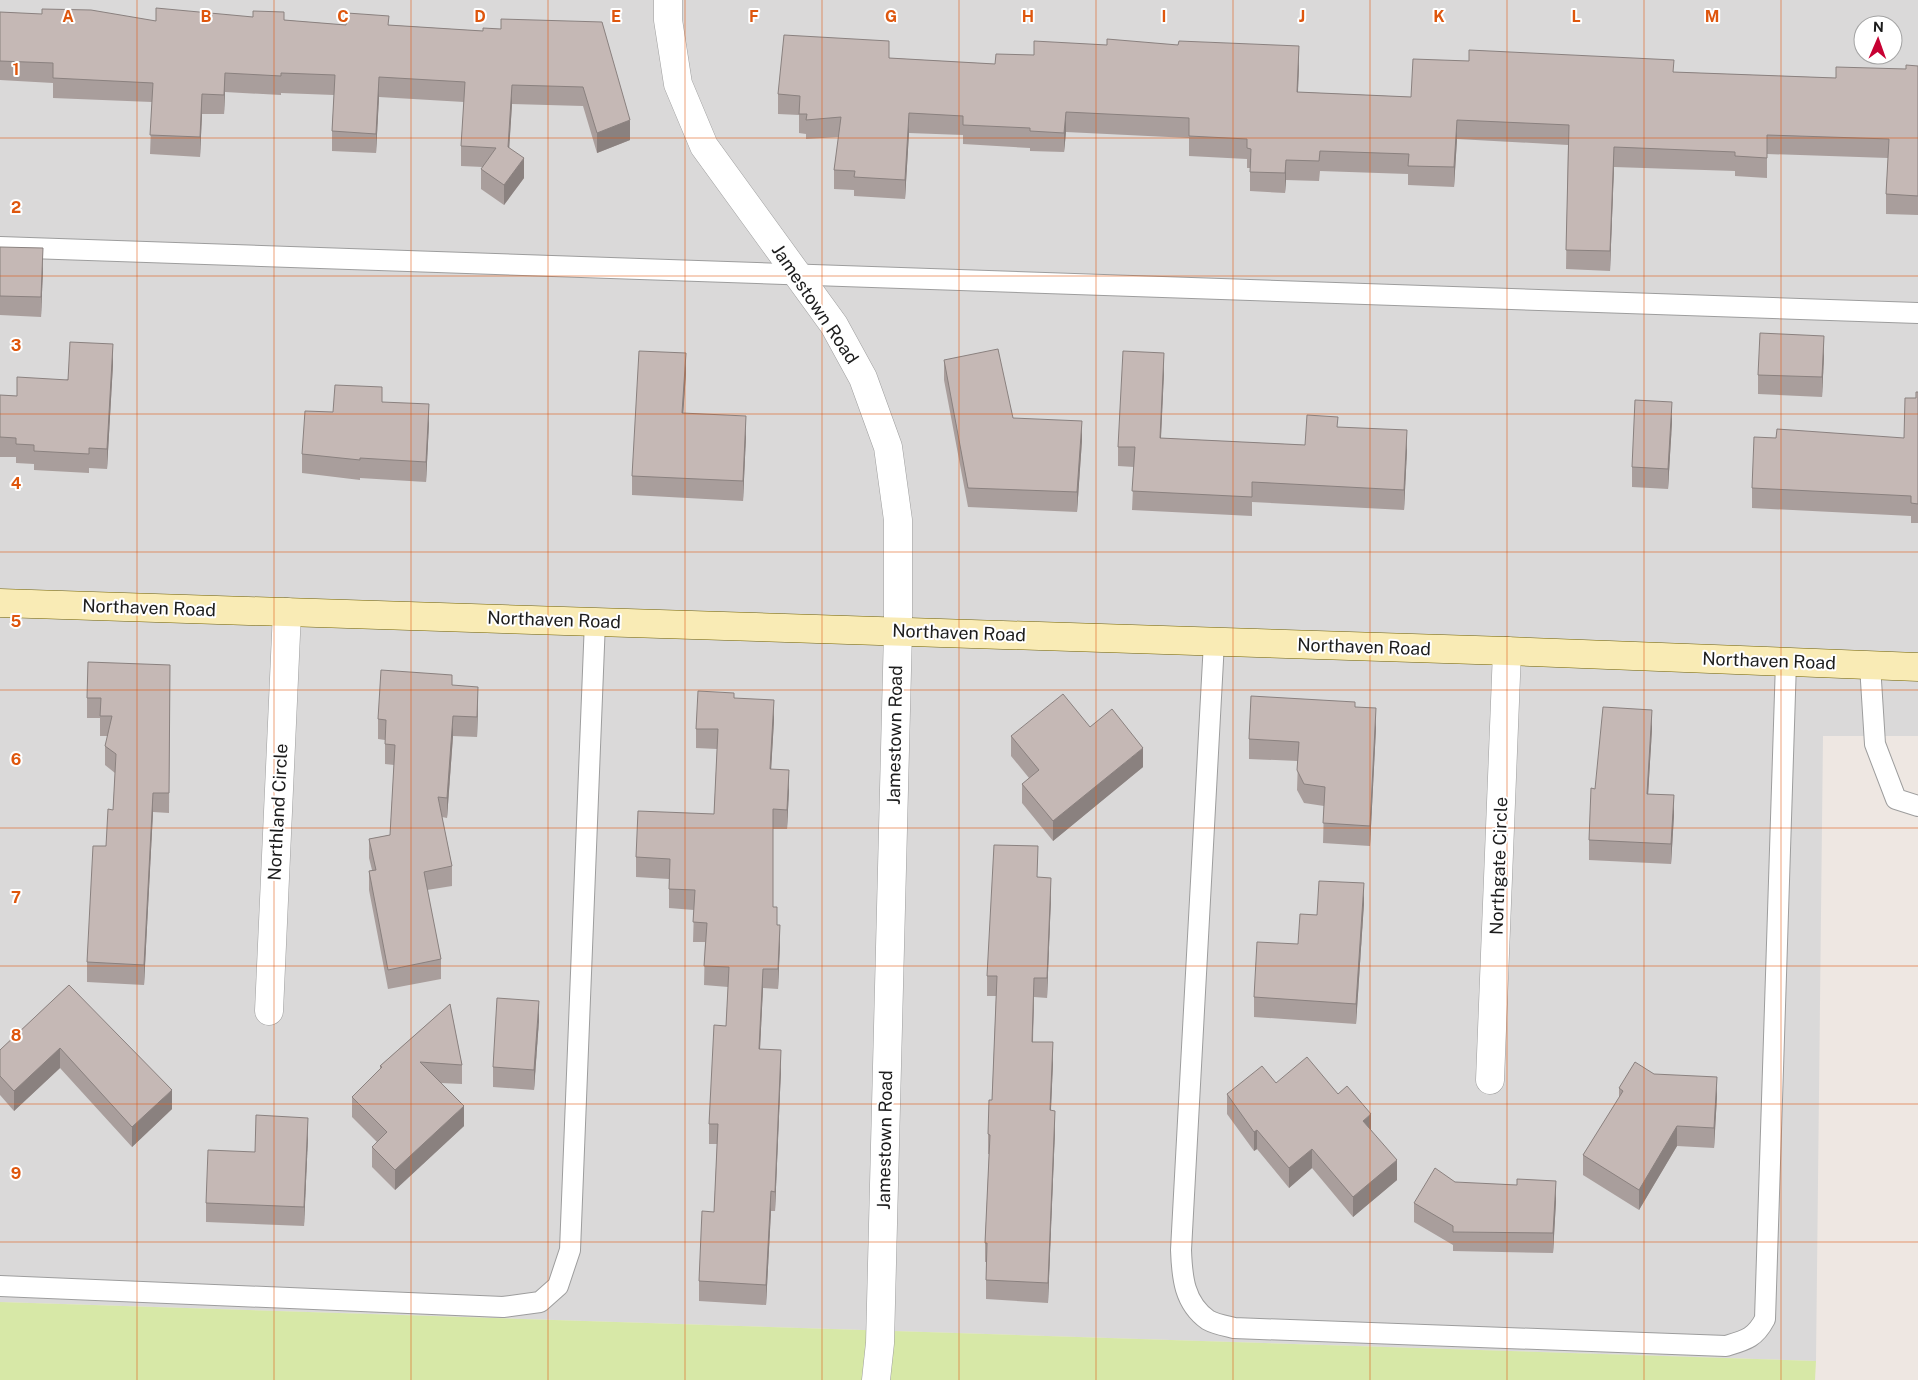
<svg xmlns="http://www.w3.org/2000/svg" width="1918" height="1380" font-family="'Public Sans',sans-serif">
	<rect width="100%" height="100%" fill="#eee7e2"/>
	<path fill="#dad9d9" fill-rule="evenodd" d="M 0,0 L 1918,0 L 1918,736 L 1823,736 L 1816,1361 L 0,1302 ZM 1863,25 L 1893,25 L 1893,55 L 1863,55 Z"/>
	<path fill="#d7e8a7" d="M 0,1302 L 1816,1361 L 1815,1380 L 0,1380 Z"/>
	<g fill="none" stroke-linecap="round" stroke-linejoin="round">
		<defs>
			<g id="lane">
				<path d="M 0,247 L 1918,313"/>
				<path d="M 1214,642 L 1181,1250 C 1182,1277 1184,1303 1208,1320 C 1215,1324 1226,1326 1234,1328 L 1726,1346 C 1746,1340 1755,1338 1765,1319 L 1786,662"/>
				<path d="M 1870,665 L 1875,744 L 1896,799 L 1918,806"/>
				<path d="M 0,1286 L 503,1307 L 540,1302 L 558,1286 L 570,1250 L 595,621"/>
			</g>
			<g id="street">
				<path d="M 668,0 L 668,20 L 678,84 L 704,146 L 834,325 L 863,378 L 888,447 L 898,520 L 898,631 L 880,1343 L 876,1380"/>
				<path d="M 269,1011 L 287,612"/>
				<path d="M 1490,1080 L 1507,651"/>
			</g>
			<path id="secondary" d="M 0,603 L 1507,651 L 1918,667"/>
		</defs>
		<use href="#lane" stroke="#9d9d9d" stroke-width="22"/>
		<use href="#street" stroke="#9d9d9d" stroke-width="29"/>
		<use href="#secondary" stroke="#716205" stroke-width="29"/>
		<use href="#lane" stroke="#fff" stroke-width="20"/>
		<use href="#street" stroke="#fff" stroke-width="28"/>
		<use href="#secondary" stroke="#f9ebb5" stroke-width="28"/>
	</g>
	<g fill="#a99e9c">
		<path d="M 0,12 L 156,21 L 284,20 L 346,25 L 389,25 L 483,31 L 501,29 L 602,22 L 630,140 L 597,153 L 583,106 L 512,104 L 509,148 L 524,178 L 504,205 L 481,189 L 481,169 L 483,167 L 461,166 L 461,146 L 464,102 L 379,97 L 376,153 L 332,151 L 332,131 L 334,95 L 281,93 L 281,95 L 225,92 L 224,114 L 202,114 L 200,157 L 150,154 L 152,102 L 53,98 L 53,83 L 0,80 Z"/>
		<path d="M 889,58 L 995,64 L 1299,65 L 1298,92 L 1411,97 L 1674,72 L 1836,78 L 1906,69 L 1918,66 L 1918,215 L 1886,214 L 1886,194 L 1888,158 L 1767,154 L 1767,178 L 1735,176 L 1735,171 L 1614,167 L 1610,271 L 1566,269 L 1568,145 L 1457,139 L 1454,187 L 1408,185 L 1408,174 L 1320,171 L 1319,181 L 1286,180 L 1285,193 L 1250,191 L 1250,168 L 1247,168 L 1247,159 L 1189,156 L 1189,138 L 1066,132 L 1064,152 L 1030,151 L 1030,148 L 963,144 L 963,135 L 909,133 L 905,199 L 854,196 L 854,190 L 834,189 L 834,170 L 839,137 L 806,139 L 806,134 L 799,133 L 799,115 L 778,114 L 778,94 Z"/>
		<path d="M 0,247 L 43,268 L 41,317 L 0,315 Z"/>
		<path d="M 1824,356 L 1822,397 L 1758,394 L 1758,375 Z"/>
		<path d="M 944,360 L 1013,418 L 1082,440 L 1077,512 L 968,507 L 944,380 Z"/>
		<path d="M 113,364 L 107,469 L 89,468 L 89,473 L 34,470 L 34,464 L 16,463 L 16,457 L 0,457 L 0,395 L 17,396 Z"/>
		<path d="M 1164,372 L 1161,438 L 1305,445 L 1338,427 L 1407,450 L 1404,510 L 1252,502 L 1252,516 L 1132,510 L 1134,467 L 1118,466 L 1118,447 Z"/>
		<path d="M 686,373 L 683,413 L 746,436 L 743,501 L 632,495 L 632,476 Z"/>
		<path d="M 1918,392 L 1918,523 L 1911,523 L 1911,516 L 1752,508 L 1752,488 L 1776,438 L 1904,438 Z"/>
		<path d="M 382,402 L 429,423 L 426,482 L 360,478 L 360,480 L 302,473 L 302,454 L 333,412 Z"/>
		<path d="M 1672,422 L 1668,489 L 1632,487 L 1632,467 Z"/>
		<path d="M 170,665 L 169,813 L 153,812 L 144,985 L 87,982 L 87,962 L 106,846 L 113,810 L 115,773 L 105,765 L 105,746 L 108,736 L 100,736 L 100,718 L 87,718 L 87,698 Z"/>
		<path d="M 452,685 L 478,706 L 477,737 L 453,736 L 447,818 L 442,817 L 452,866 L 452,886 L 427,890 L 441,959 L 441,979 L 388,989 L 369,890 L 369,871 L 372,870 L 369,858 L 369,839 L 390,835 L 394,765 L 385,764 L 385,740 L 378,739 L 378,719 Z"/>
		<path d="M 734,698 L 774,720 L 771,769 L 789,790 L 787,829 L 773,829 L 773,907 L 777,925 L 780,944 L 778,989 L 763,988 L 760,1049 L 781,1069 L 775,1211 L 771,1211 L 766,1305 L 699,1301 L 699,1281 L 714,1212 L 717,1144 L 709,1144 L 709,1124 L 726,1026 L 728,987 L 704,985 L 705,942 L 693,942 L 694,910 L 669,908 L 669,879 L 636,877 L 636,857 L 714,814 L 717,749 L 696,748 L 696,729 Z"/>
		<path d="M 1355,707 L 1376,728 L 1370,846 L 1323,843 L 1324,806 L 1304,803 L 1297,790 L 1298,761 L 1249,759 L 1249,739 Z"/>
		<path d="M 1652,729 L 1648,794 L 1674,815 L 1671,864 L 1589,860 L 1589,840 L 1595,789 Z"/>
		<path d="M 1011,736 L 1143,767 L 1053,841 L 1022,803 L 1022,784 L 1029,778 L 1011,756 Z"/>
		<path d="M 1038,877 L 1051,897 L 1047,998 L 1034,997 L 1033,1042 L 1053,1062 L 1051,1110 L 1055,1130 L 1048,1303 L 986,1299 L 986,1262 L 985,1262 L 985,1243 L 989,1154 L 988,1154 L 988,1134 L 992,1100 L 996,996 L 987,996 L 987,976 Z"/>
		<path d="M 1364,903 L 1356,1024 L 1254,1017 L 1254,997 L 1298,944 Z"/>
		<path d="M 69,985 L 172,1109 L 132,1147 L 60,1068 L 14,1111 L 0,1095 L 0,1050 Z"/>
		<path d="M 450,1004 L 462,1065 L 462,1084 L 441,1083 L 464,1126 L 395,1190 L 372,1167 L 372,1147 L 377,1142 L 352,1117 L 352,1097 L 380,1069 L 380,1066 Z"/>
		<path d="M 539,1020 L 534,1090 L 493,1087 L 493,1067 Z"/>
		<path d="M 1654,1074 L 1717,1096 L 1714,1148 L 1677,1146 L 1639,1210 L 1583,1175 L 1583,1155 L 1619,1099 L 1619,1088 Z"/>
		<path d="M 1276,1083 L 1338,1094 L 1371,1130 L 1397,1180 L 1353,1217 L 1312,1168 L 1289,1188 L 1257,1149 L 1254,1151 L 1227,1114 L 1227,1094 Z"/>
		<path d="M 308,1137 L 304,1226 L 206,1222 L 206,1203 L 255,1152 Z"/>
		<path d="M 1455,1182 L 1556,1201 L 1553,1253 L 1453,1251 L 1453,1245 L 1414,1222 L 1414,1203 Z"/>
	</g>
	<g fill="#8a817f">
		<path d="M 1299,46 L 1299,65 L 1297,112 L 1297,92 Z"/>
		<path d="M 225,73 L 225,92 L 224,114 L 224,95 Z"/>
		<path d="M 379,77 L 379,97 L 376,153 L 376,134 Z"/>
		<path d="M 512,85 L 512,104 L 508,167 L 508,147 Z"/>
		<path d="M 202,94 L 202,114 L 200,157 L 200,137 Z"/>
		<path d="M 1066,112 L 1066,132 L 1064,152 L 1064,133 Z"/>
		<path d="M 909,113 L 909,133 L 905,199 L 905,180 Z"/>
		<path d="M 630,120 L 630,140 L 597,153 L 597,133 Z"/>
		<path d="M 1457,120 L 1457,139 L 1454,187 L 1454,167 Z"/>
		<path d="M 1614,147 L 1614,167 L 1610,271 L 1610,251 Z"/>
		<path d="M 524,158 L 524,178 L 504,205 L 504,185 Z"/>
		<path d="M 1286,160 L 1286,180 L 1285,193 L 1285,173 Z"/>
		<path d="M 43,248 L 43,268 L 41,317 L 41,297 Z"/>
		<path d="M 1824,336 L 1824,356 L 1822,397 L 1822,377 Z"/>
		<path d="M 113,344 L 113,364 L 107,469 L 107,449 Z"/>
		<path d="M 686,353 L 686,373 L 682,433 L 682,413 Z"/>
		<path d="M 1164,353 L 1164,372 L 1160,457 L 1160,438 Z"/>
		<path d="M 1672,402 L 1672,422 L 1668,489 L 1668,469 Z"/>
		<path d="M 429,404 L 429,423 L 426,482 L 426,462 Z"/>
		<path d="M 746,416 L 746,436 L 743,501 L 743,481 Z"/>
		<path d="M 1082,421 L 1082,440 L 1077,512 L 1077,492 Z"/>
		<path d="M 1407,430 L 1407,450 L 1404,510 L 1404,490 Z"/>
		<path d="M 478,687 L 478,706 L 477,737 L 477,717 Z"/>
		<path d="M 774,700 L 774,720 L 770,789 L 770,769 Z"/>
		<path d="M 1376,708 L 1376,728 L 1370,846 L 1370,826 Z"/>
		<path d="M 1652,710 L 1652,729 L 1647,813 L 1647,794 Z"/>
		<path d="M 453,716 L 453,736 L 447,818 L 447,798 Z"/>
		<path d="M 1143,748 L 1143,767 L 1053,841 L 1053,821 Z"/>
		<path d="M 789,770 L 789,790 L 787,829 L 787,810 Z"/>
		<path d="M 153,793 L 153,812 L 144,985 L 144,965 Z"/>
		<path d="M 1674,795 L 1674,815 L 1671,864 L 1671,844 Z"/>
		<path d="M 1051,878 L 1051,897 L 1047,998 L 1047,978 Z"/>
		<path d="M 1364,883 L 1364,903 L 1356,1024 L 1356,1004 Z"/>
		<path d="M 780,925 L 780,944 L 778,989 L 778,969 Z"/>
		<path d="M 763,969 L 763,988 L 759,1069 L 759,1049 Z"/>
		<path d="M 1034,978 L 1034,997 L 1032,1061 L 1032,1042 Z"/>
		<path d="M 539,1001 L 539,1020 L 534,1090 L 534,1070 Z"/>
		<path d="M 1053,1042 L 1053,1062 L 1050,1130 L 1050,1110 Z"/>
		<path d="M 60,1048 L 60,1068 L 14,1111 L 14,1091 Z"/>
		<path d="M 781,1050 L 781,1069 L 775,1211 L 775,1192 Z"/>
		<path d="M 1717,1077 L 1717,1096 L 1714,1148 L 1714,1128 Z"/>
		<path d="M 172,1090 L 172,1109 L 132,1147 L 132,1127 Z"/>
		<path d="M 464,1106 L 464,1126 L 395,1190 L 395,1170 Z"/>
		<path d="M 1055,1111 L 1055,1130 L 1048,1303 L 1048,1283 Z"/>
		<path d="M 1371,1114 L 1371,1134 L 1363,1121 Z"/>
		<path d="M 308,1118 L 308,1137 L 304,1226 L 304,1207 Z"/>
		<path d="M 1677,1126 L 1677,1146 L 1639,1210 L 1639,1190 Z"/>
		<path d="M 1257,1130 L 1257,1149 L 1254,1151 L 1254,1132 Z"/>
		<path d="M 1312,1149 L 1312,1168 L 1289,1188 L 1289,1168 Z"/>
		<path d="M 1397,1160 L 1397,1180 L 1353,1217 L 1353,1197 Z"/>
		<path d="M 1556,1181 L 1556,1201 L 1553,1253 L 1553,1233 Z"/>
		<path d="M 771,1191 L 771,1211 L 766,1305 L 766,1285 Z"/>
	</g>
	<g fill="#c5b8b5" stroke="#8a817f">
		<path d="M 156,8 L 253,17 L 253,11 L 284,12 L 284,20 L 346,25 L 347,13 L 389,16 L 388,25 L 483,31 L 483,28 L 501,29 L 501,19 L 602,22 L 630,120 L 597,133 L 583,87 L 512,85 L 508,147 L 524,158 L 504,185 L 481,169 L 496,148 L 461,146 L 465,82 L 379,77 L 376,134 L 332,131 L 335,75 L 281,73 L 281,76 L 225,73 L 224,95 L 202,94 L 200,137 L 150,135 L 153,83 L 53,78 L 53,63 L 0,61 L 0,12 L 42,14 L 42,9 L 91,10 L 156,21 Z"/>
		<path d="M 784,35 L 889,41 L 889,58 L 995,64 L 996,54 L 1034,55 L 1034,41 L 1107,45 L 1107,39 L 1178,45 L 1179,41 L 1299,46 L 1297,92 L 1411,97 L 1413,59 L 1469,61 L 1469,50 L 1674,60 L 1673,72 L 1836,78 L 1836,67 L 1906,69 L 1906,65 L 1918,66 L 1918,196 L 1886,194 L 1889,139 L 1767,135 L 1767,158 L 1735,156 L 1735,152 L 1614,147 L 1610,251 L 1566,250 L 1569,125 L 1457,120 L 1454,167 L 1408,166 L 1409,154 L 1320,151 L 1319,161 L 1286,160 L 1285,173 L 1250,172 L 1251,149 L 1247,148 L 1247,139 L 1189,136 L 1189,118 L 1066,112 L 1064,133 L 1030,131 L 1030,128 L 963,125 L 963,116 L 909,113 L 905,180 L 854,177 L 855,171 L 834,170 L 841,117 L 806,120 L 807,114 L 799,114 L 800,96 L 778,94 Z"/>
		<path d="M 0,247 L 43,248 L 41,297 L 0,296 Z"/>
		<path d="M 1760,333 L 1824,336 L 1822,377 L 1758,375 Z"/>
		<path d="M 70,342 L 113,344 L 107,449 L 89,448 L 89,454 L 34,451 L 34,445 L 16,444 L 16,438 L 0,437 L 0,395 L 17,396 L 17,377 L 68,380 Z"/>
		<path d="M 998,349 L 1013,418 L 1082,421 L 1077,492 L 968,488 L 944,360 Z"/>
		<path d="M 639,351 L 686,353 L 682,413 L 746,416 L 743,481 L 632,476 Z"/>
		<path d="M 1123,351 L 1164,353 L 1160,438 L 1305,445 L 1307,415 L 1338,417 L 1337,427 L 1407,430 L 1404,490 L 1252,482 L 1252,497 L 1132,491 L 1135,447 L 1118,447 Z"/>
		<path d="M 335,385 L 382,387 L 382,402 L 429,404 L 426,462 L 360,458 L 360,460 L 302,454 L 305,411 L 333,412 Z"/>
		<path d="M 1916,392 L 1918,392 L 1918,504 L 1911,503 L 1911,496 L 1752,488 L 1754,437 L 1776,438 L 1777,429 L 1904,438 L 1905,398 L 1916,398 Z"/>
		<path d="M 1635,400 L 1672,402 L 1668,469 L 1632,467 Z"/>
		<path d="M 88,662 L 170,665 L 169,793 L 153,793 L 144,965 L 87,962 L 93,846 L 106,846 L 108,809 L 113,810 L 116,754 L 105,746 L 112,716 L 100,716 L 101,698 L 87,698 Z"/>
		<path d="M 381,670 L 452,675 L 452,685 L 478,687 L 477,717 L 453,716 L 447,798 L 438,797 L 452,866 L 424,872 L 441,959 L 388,970 L 369,871 L 376,870 L 369,839 L 390,835 L 395,745 L 385,744 L 386,720 L 378,719 Z"/>
		<path d="M 698,691 L 734,693 L 734,698 L 774,700 L 770,769 L 789,770 L 787,810 L 773,809 L 773,907 L 777,907 L 777,925 L 780,925 L 778,969 L 763,969 L 759,1049 L 781,1050 L 775,1192 L 771,1191 L 766,1285 L 699,1281 L 702,1211 L 714,1212 L 718,1124 L 709,1124 L 714,1025 L 726,1026 L 729,967 L 704,966 L 707,923 L 693,922 L 695,890 L 669,889 L 670,859 L 636,857 L 638,811 L 714,814 L 718,729 L 696,729 Z"/>
		<path d="M 1063,694 L 1090,727 L 1112,709 L 1143,748 L 1053,821 L 1022,784 L 1039,770 L 1011,736 Z"/>
		<path d="M 1251,696 L 1355,702 L 1355,707 L 1376,708 L 1370,826 L 1323,823 L 1325,787 L 1304,784 L 1297,770 L 1299,742 L 1249,739 Z"/>
		<path d="M 1603,707 L 1652,710 L 1647,794 L 1674,795 L 1671,844 L 1589,840 L 1591,788 L 1595,789 Z"/>
		<path d="M 994,845 L 1038,846 L 1037,877 L 1051,878 L 1047,978 L 1034,978 L 1032,1042 L 1053,1042 L 1050,1110 L 1055,1111 L 1048,1283 L 986,1280 L 987,1243 L 985,1243 L 990,1135 L 988,1134 L 989,1100 L 992,1100 L 997,976 L 987,976 Z"/>
		<path d="M 1319,881 L 1364,883 L 1356,1004 L 1254,997 L 1257,942 L 1298,944 L 1300,914 L 1317,915 Z"/>
		<path d="M 69,985 L 172,1090 L 132,1127 L 60,1048 L 14,1091 L 0,1076 L 0,1050 Z"/>
		<path d="M 497,998 L 539,1001 L 534,1070 L 493,1067 Z"/>
		<path d="M 450,1004 L 462,1065 L 420,1062 L 464,1106 L 395,1170 L 372,1147 L 387,1132 L 352,1097 L 382,1067 L 380,1066 Z"/>
		<path d="M 1307,1057 L 1338,1094 L 1347,1086 L 1371,1114 L 1363,1121 L 1397,1160 L 1353,1197 L 1312,1149 L 1289,1168 L 1257,1130 L 1254,1132 L 1227,1094 L 1262,1066 L 1276,1083 Z"/>
		<path d="M 1635,1062 L 1654,1074 L 1717,1077 L 1714,1128 L 1677,1126 L 1639,1190 L 1583,1155 L 1623,1091 L 1619,1088 Z"/>
		<path d="M 256,1115 L 308,1118 L 304,1207 L 206,1203 L 208,1150 L 255,1152 Z"/>
		<path d="M 1435,1168 L 1455,1182 L 1517,1185 L 1517,1179 L 1556,1181 L 1553,1233 L 1453,1232 L 1453,1226 L 1414,1203 Z"/>
	</g>
	<path fill="none" stroke="#de560d" stroke-width="1" stroke-opacity="0.55" d="M 137,0 L 137,1380M 274,0 L 274,1380M 411,0 L 411,1380M 548,0 L 548,1380M 685,0 L 685,1380M 822,0 L 822,1380M 959,0 L 959,1380M 1096,0 L 1096,1380M 1233,0 L 1233,1380M 1370,0 L 1370,1380M 1507,0 L 1507,1380M 1644,0 L 1644,1380M 1781,0 L 1781,1380M 0,138 L 1918,138M 0,276 L 1918,276M 0,414 L 1918,414M 0,552 L 1918,552M 0,690 L 1918,690M 0,828 L 1918,828M 0,966 L 1918,966M 0,1104 L 1918,1104M 0,1242 L 1918,1242"/>
	<g text-anchor="middle" stroke-width="4" stroke-linejoin="round" paint-order="stroke">
		<g font-size="18" fill="#1c1c1c" stroke="#fff">
			<text transform="translate(815 304) rotate(56)" y="6">Jamestown Road</text>
			<text transform="translate(149 608) rotate(2)" y="6">Northaven Road</text>
			<text transform="translate(554 620) rotate(2)" y="6">Northaven Road</text>
			<text transform="translate(959 633) rotate(2)" y="6">Northaven Road</text>
			<text transform="translate(1364 647) rotate(2)" y="6">Northaven Road</text>
			<text transform="translate(1769 661) rotate(2)" y="6">Northaven Road</text>
			<text transform="translate(895 735) rotate(-89)" y="6">Jamestown Road</text>
			<text transform="translate(278 812) rotate(-87)" y="6">Northland Circle</text>
			<text transform="translate(1499 866) rotate(-88)" y="6">Northgate Circle</text>
			<text transform="translate(885 1140) rotate(-89)" y="6">Jamestown Road</text>
		</g>
	</g>
	<g font-size="16" text-anchor="middle" font-weight="bold" fill="#de560d" stroke="#fff" stroke-width="4" stroke-linejoin="round" paint-order="stroke">
		<text x="68" y="22">A</text>
		<text x="206" y="22">B</text>
		<text x="343" y="22">C</text>
		<text x="480" y="22">D</text>
		<text x="616" y="22">E</text>
		<text x="754" y="22">F</text>
		<text x="891" y="22">G</text>
		<text x="1028" y="22">H</text>
		<text x="1164" y="22">I</text>
		<text x="1302" y="22">J</text>
		<text x="1439" y="22">K</text>
		<text x="1576" y="22">L</text>
		<text x="1712" y="22">M</text>
		<text x="16" y="75">1</text>
		<text x="16" y="213">2</text>
		<text x="16" y="351">3</text>
		<text x="16" y="489">4</text>
		<text x="16" y="627">5</text>
		<text x="16" y="765">6</text>
		<text x="16" y="903">7</text>
		<text x="16" y="1041">8</text>
		<text x="16" y="1179">9</text>
	</g>
	<g transform="translate(1878 40) rotate(2)"><circle r="24" fill="#ffffff" stroke="#a4a4a4"/>
	<path d="M0-4L9 19L0 12L-9 19Z" fill="#c70133"/>
	<text y="-8" font-size="14" font-weight="bold" text-anchor="middle" fill="#1c1c1c">N</text>
	</g>
</svg>
